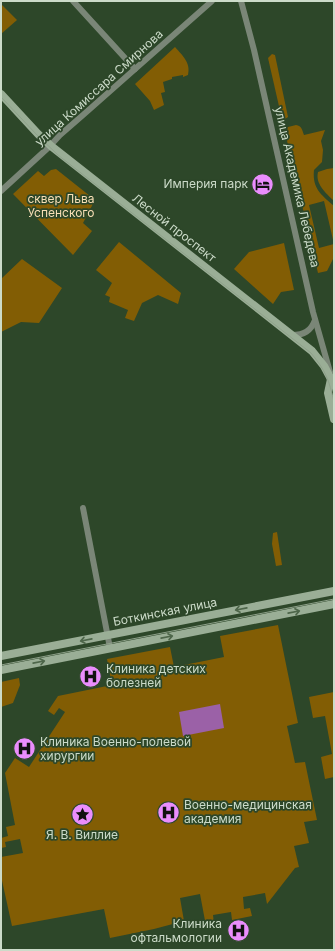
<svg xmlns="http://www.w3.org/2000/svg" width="335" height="951" font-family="Inter,sans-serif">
	<rect width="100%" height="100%" fill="#2d4729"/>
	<g fill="#825d04">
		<path d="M 2,5 L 17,20 L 1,34 L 1,6 Z"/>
		<path d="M 175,47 C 183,56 191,63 188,75 L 183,77 L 183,75 L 172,77 L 172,79 L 163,82 L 165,92 L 161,93 L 164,105 L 154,110 L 150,101 L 135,84 Z"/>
		<path d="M 272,54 L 275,55 L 288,117 L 285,119 L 282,118 L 281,115 L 268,58 Z"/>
		<path d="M 296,125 C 302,126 302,130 304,135 L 325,130 L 321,141 L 323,150 L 322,162 L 314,170 C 312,189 322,195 334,206 L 334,244 L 324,201 L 309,205 L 319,248 L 334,244 L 334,257 L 327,271 L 318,273 L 284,128 Z"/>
		<path d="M 334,168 L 334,201 C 326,193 315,184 318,172 L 327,169 Z"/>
		<path d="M 56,169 L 95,200 L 83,223 L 92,231 L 73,255 L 13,194 L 38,171 L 44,176 L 51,170 Z"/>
		<path d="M 119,242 L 181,293 L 178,304 L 158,295 L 142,303 L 134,321 L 125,318 L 128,310 L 109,302 L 110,297 L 105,295 L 112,283 L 96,270 Z"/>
		<path d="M 284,243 L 294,290 L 281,292 L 273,304 L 234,269 L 249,252 Z"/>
		<path d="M 22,259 L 62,288 L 39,323 L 21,322 L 1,332 L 1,279 Z"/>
		<path d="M 277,532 L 282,565 L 276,566 L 272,544 L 273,533 Z"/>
		<path d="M 278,625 L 298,723 L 287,726 L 295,763 L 305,762 L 317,820 L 304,822 L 309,843 L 294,846 L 299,867 L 295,868 L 267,904 L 265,893 L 243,897 L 244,909 L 250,908 L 252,916 L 232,920 L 231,912 L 213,915 L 214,924 L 206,926 L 200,894 L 180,898 L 184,921 L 154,929 L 110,938 L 104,909 L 12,926 L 1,876 L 1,857 L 23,853 L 20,839 L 5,842 L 6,847 L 1,848 L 1,838 L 8,836 L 6,827 L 15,825 L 5,773 L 15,758 L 29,767 L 65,712 L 59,708 L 54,715 L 48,711 L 58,696 L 112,685 L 107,659 L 170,647 L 174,667 L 224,657 L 220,636 Z"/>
		<path d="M 19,678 L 20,685 L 13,703 L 1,707 L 1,682 Z"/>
		<path d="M 334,692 L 334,777 L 325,779 L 321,757 L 332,754 L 325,716 L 313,718 L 309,697 Z"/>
	</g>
	<path fill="#9b61a7" d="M 220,704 L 224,728 L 183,736 L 179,712 Z"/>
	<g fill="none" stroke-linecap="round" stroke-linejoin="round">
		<g stroke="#7a8677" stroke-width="6">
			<path d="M 73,1 L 135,69"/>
			<path d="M 241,1 L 254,50 L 313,312 L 330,372"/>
			<path d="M 1,191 L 49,147 L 60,135 L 83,115 L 212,1"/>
			<path d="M 292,335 C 304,335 311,331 315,320"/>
			<path d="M 83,508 L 110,648"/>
		</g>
		<g stroke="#9aae96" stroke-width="8">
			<path d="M 1,94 L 38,134 L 51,146 L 312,351 L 324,366 L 331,379 L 334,383"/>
			<path d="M 331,379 L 328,393 L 334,419"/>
			<path d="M 1,656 L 334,591"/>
			<path d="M 1,670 L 334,604"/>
		</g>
		<g stroke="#8ea18a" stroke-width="1">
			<path d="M 1,97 L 37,135 L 58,155 L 311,353 C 326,371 329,380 334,402"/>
			<path d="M 1,665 L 334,599"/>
		</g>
	</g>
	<defs><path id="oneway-shaft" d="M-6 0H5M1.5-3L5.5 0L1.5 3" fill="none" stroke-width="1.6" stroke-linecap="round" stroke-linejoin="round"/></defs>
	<g stroke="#4e664a">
		<use href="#oneway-shaft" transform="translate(241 609) rotate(169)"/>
		<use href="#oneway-shaft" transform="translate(294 612) rotate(-11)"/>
		<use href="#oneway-shaft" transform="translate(167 637) rotate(-11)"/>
		<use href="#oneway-shaft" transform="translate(86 640) rotate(169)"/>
		<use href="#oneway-shaft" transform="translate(39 662) rotate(-11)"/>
	</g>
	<defs>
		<symbol id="hotel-disc" viewBox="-11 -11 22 22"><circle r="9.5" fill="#ea8dfd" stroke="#2d4729"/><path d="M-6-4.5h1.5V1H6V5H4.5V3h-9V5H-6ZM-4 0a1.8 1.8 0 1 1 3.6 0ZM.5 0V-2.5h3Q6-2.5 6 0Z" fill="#111"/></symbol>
		<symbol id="hospital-disc" viewBox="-11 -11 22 22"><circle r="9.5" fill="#ea8dfd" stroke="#2d4729"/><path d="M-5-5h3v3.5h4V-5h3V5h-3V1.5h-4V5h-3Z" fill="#111"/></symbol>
		<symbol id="sight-disc" viewBox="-11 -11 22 22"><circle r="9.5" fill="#ea8dfd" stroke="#2d4729"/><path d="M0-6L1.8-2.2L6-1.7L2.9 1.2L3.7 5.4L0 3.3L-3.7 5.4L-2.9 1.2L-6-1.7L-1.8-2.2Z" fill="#111"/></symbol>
	</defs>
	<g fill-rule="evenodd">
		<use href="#hotel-disc" x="250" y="172" width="25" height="25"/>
		<use href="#hospital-disc" x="78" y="664" width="25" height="25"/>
		<use href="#hospital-disc" x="12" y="736" width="25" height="25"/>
		<use href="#hospital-disc" x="156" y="800" width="25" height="25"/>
		<use href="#sight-disc" x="70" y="802" width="25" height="25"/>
		<use href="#hospital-disc" x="226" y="918" width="25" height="25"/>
	</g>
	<g text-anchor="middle" stroke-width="3.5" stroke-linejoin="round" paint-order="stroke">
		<g font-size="12" fill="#ccdbc9" stroke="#2d4729">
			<text transform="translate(99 88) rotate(-42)" y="4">улица Комиссара Смирнова</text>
			<text transform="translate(297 187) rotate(77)" y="4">улица Академика Лебедева</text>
			<text transform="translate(174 228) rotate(38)" y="4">Лесной проспект</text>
			<text transform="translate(165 612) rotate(-11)" y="4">Боткинская улица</text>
		</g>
		<g font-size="12" fill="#ccdbc9" stroke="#2d4729" text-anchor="start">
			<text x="248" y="188" text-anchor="end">Империя парк</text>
			<text x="106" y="673">Клиника детских<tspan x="106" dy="14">болезней</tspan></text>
			<text x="40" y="746">Клиника Военно-полевой<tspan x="40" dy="14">хирургии</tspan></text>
			<text x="184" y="809">Военно-медицинская<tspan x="184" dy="14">академия</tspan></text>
			<text x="82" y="839" text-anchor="middle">Я. В. Виллие</text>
			<text x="222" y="928" text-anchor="end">Клиника<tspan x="222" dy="14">офтальмологии</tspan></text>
		</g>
		<g font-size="12" fill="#f8dfb6" stroke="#2d4729">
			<text x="61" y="203">сквер Льва<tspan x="61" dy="14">Успенского</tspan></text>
		</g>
	</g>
	<rect width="335" height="951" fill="none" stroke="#ccdbc9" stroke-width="4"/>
</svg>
